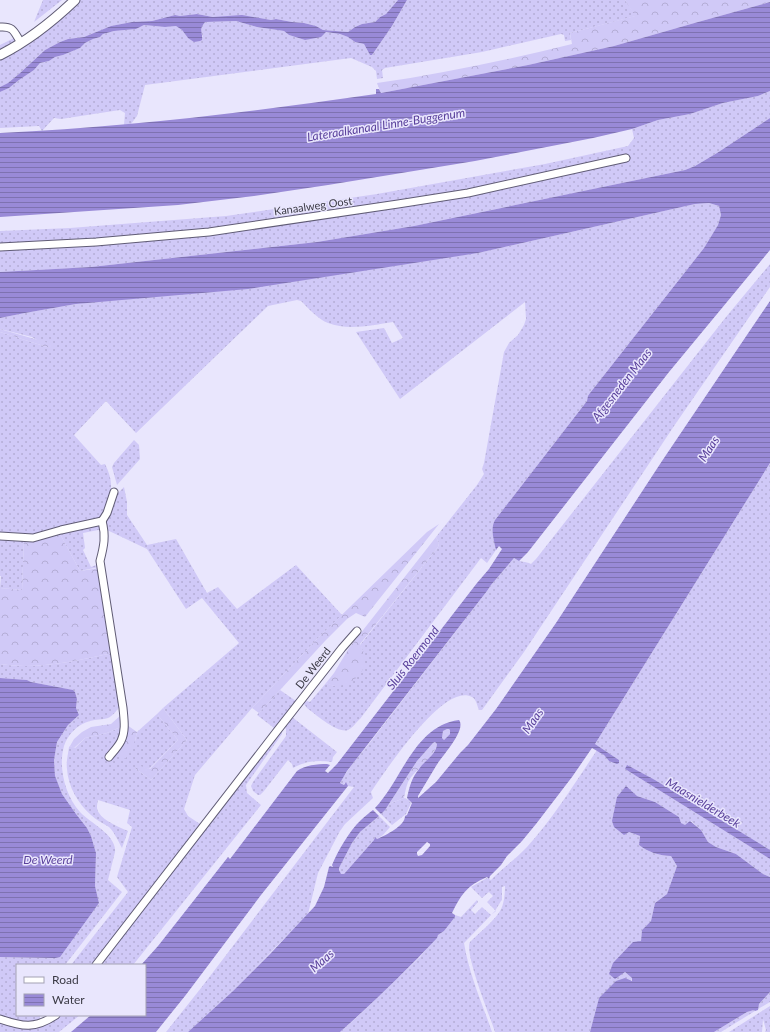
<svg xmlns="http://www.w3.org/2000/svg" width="770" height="1032" font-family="Lato,sans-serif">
	<defs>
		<pattern id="grass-dots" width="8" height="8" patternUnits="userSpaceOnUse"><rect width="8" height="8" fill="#d0c9f7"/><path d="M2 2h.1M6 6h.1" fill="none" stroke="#b4add5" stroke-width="1.8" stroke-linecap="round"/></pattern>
		<pattern id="forest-crowns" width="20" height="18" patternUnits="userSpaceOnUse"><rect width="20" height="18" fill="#d0c9f7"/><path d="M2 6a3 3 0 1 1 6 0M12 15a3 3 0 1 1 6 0" fill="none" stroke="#b4add5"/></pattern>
		<pattern id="water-rules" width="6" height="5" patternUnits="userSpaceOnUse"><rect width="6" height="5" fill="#998ad7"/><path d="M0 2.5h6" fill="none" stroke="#7e72b0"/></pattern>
	</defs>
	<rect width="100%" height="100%" fill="#e9e6fd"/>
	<g fill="url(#grass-dots)">
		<path d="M 43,0 L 62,0 L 34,22 Z"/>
		<path d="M 80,0 L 398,0 L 386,14 L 380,17 L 375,22 L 362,24 L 355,27 L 348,32 L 323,30 L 316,26 L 304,23 L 292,22 L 276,19 L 271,20 L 252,17 L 213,17 L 197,14 L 180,16 L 175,15 L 152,21 L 132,22 L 111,26 L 84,37 L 68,39 L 60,42 L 45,50 L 20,73 L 8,83 L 0,87 L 0,60 L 24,45 L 72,8 Z"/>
		<path d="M 407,0 L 625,0 L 636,16 L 570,33 L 571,40 L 565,41 L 564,35 L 561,34 L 482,52 L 385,68 L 382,70 L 383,78 L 377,79 L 376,71 L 372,67 L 351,58 L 145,85 L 137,116 L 131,124 L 124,125 L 125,113 L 120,110 L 61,119 L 54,118 L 42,131 L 39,126 L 0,128 L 0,92 L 9,88 L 19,80 L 34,70 L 40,63 L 49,61 L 55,57 L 63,55 L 80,48 L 85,43 L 93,39 L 100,37 L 103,34 L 114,31 L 136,29 L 144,25 L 165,27 L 176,26 L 182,30 L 188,38 L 203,37 C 199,31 201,27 204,22 L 236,21 L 257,27 L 284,31 L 289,35 L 305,40 L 324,34 L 326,32 L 340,34 L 348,37 L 355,42 L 364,44 L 370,55 L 372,55 L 392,26 Z"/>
		<path d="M 14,38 C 16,46 6,48 0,52 L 0,45 Z"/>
		<path d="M 770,91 L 770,118 L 717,153 L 695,166 L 685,170 L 414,226 L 317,242 L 91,267 L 0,272 L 0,249 L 188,236 L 473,189 L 198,231 L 0,246 L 0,231 L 70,228 L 226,216 L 377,194 L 545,164 L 628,146 L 634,138 L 632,129 L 658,120 L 690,114 L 723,103 L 758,96 Z"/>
		<path d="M 709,203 L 719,206 L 721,215 L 718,225 L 704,248 L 590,393 L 587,401 L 495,520 L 493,536 L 496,550 L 487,563 L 481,558 L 360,719 C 356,722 353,728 348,730 C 338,734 315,714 307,708 L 304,704 L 304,703 L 307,701 L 310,702 L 326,683 L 334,686 L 363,651 L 360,645 L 438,547 L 439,543 L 436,537 L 477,485 L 484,474 L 482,469 L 484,463 L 504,352 L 509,343 L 518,335 L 524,325 L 526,319 L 525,302 L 400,399 L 356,332 L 384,328 L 392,343 L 403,338 L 393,322 C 373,325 348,331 328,323 C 319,320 308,308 301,301 L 297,300 L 268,306 L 136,433 L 106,401 L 74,435 L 101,465 L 105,464 C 116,486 110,496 103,517 L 38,534 L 0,532 L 0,332 L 50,348 L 32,337 L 0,329 L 0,318 L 25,313 L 76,304 L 478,253 L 695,204 Z"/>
		<path d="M 770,264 L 770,287 L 743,326 L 674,426 L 524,652 L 482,710 L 479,710 C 477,706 477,700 472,697 C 444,681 384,773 371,792 L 373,798 L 345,824 L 340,831 L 318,873 L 308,914 L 233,991 L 188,1032 L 166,1032 L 201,988 L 354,787 L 348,786 L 346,782 L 343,785 L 340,782 L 353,763 L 368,745 L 487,591 L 491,585 L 514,558 C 521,563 525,561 531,564 L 536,559 L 726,317 Z"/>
		<path d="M 134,440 L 139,445 L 140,459 L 117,485 L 112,467 L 114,463 Z"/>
		<path d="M 770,463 L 770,851 L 655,780 L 625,769 L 770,859 L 770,877 L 763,874 L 736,854 L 716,847 L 708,842 L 701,830 L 691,821 L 685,826 L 681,823 L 679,817 L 655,802 L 637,796 L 629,832 L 640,836 L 639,845 C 648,852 660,856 671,856 L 677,866 L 667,894 L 655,903 L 651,921 L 642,930 L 641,941 L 625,972 L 632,978 L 631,981 L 599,998 L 590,1032 L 495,1032 C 490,1016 464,953 470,942 C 478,934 495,920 500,911 C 504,905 505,894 505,886 L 502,887 L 502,900 L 501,901 L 495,911 L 464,943 C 469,974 482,1003 492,1032 L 340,1032 L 355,1019 L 420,957 L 438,935 L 444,931 L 455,917 L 455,915 L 461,917 L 477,900 L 478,902 L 471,910 L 475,914 L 482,907 L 491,915 L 496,911 L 487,902 L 493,896 L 489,892 L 482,898 L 471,887 L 487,878 L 491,880 C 502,868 516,859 527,847 C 554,817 575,783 597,750 L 604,755 L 609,761 L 619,760 L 595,744 Z"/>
		<path d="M 124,487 L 127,502 L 127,515 L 147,545 L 176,539 L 207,593 L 218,587 L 237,609 L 296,565 L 342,615 L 316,640 L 252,708 L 195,775 L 184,809 L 188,816 L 200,824 L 93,965 L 71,965 L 128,892 L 117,877 L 132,827 L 127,823 L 130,810 L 98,800 C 97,805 96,809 99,813 C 104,821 119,827 128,831 L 122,848 C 118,841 115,833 109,827 C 103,823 96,820 91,815 C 78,804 68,786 67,769 C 66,762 68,754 69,747 L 70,746 L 75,748 L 85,738 L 107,733 L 123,726 L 124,711 L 127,708 L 127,727 L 135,741 L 137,732 L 157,714 L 178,740 L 149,769 L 137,766 L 135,768 L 151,780 L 187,740 L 163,708 L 239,643 L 202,598 L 186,609 L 147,549 L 107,530 L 106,520 L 115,496 Z"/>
		<path d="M 101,525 L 103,529 L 83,533 L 85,548 L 83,550 L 91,567 L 99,564 L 99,567 L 80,571 L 60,534 L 86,528 Z"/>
		<path d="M 0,538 L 24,539 L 22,590 L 0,588 L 1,576 L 0,576 Z"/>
		<path d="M 113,653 L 121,705 C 117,710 113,716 108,718 C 103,720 96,719 90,721 C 78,724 68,734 64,746 C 58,767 65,796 80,812 C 90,823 117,835 115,852 L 108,880 L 122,892 L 65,965 L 17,965 L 17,1015 L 40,1015 L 40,1021 L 25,1023 L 0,1016 L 0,957 L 55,958 L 99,903 L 95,886 L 96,853 L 91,836 L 87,828 L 76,814 L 62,794 L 55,777 L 54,760 L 57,742 L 68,725 L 79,715 L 76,708 L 77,699 L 75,692 L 72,690 L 31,682 L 27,680 L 0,678 L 0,664 C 8,665 17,666 25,666 C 55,666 84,659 113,653 Z"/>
		<path d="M 280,690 L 296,701 L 274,728 L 257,715 Z"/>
		<path d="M 292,717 L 337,752 L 333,757 L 332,762 C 318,760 305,761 293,768 L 292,764 L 288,760 L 264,791 L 260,795 L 258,795 L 253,791 L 251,786 L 253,782 L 286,736 L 286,729 L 283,726 Z"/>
		<path d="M 280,729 L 282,731 L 282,734 L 246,785 L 247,793 L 261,805 L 133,965 L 99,965 Z"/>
		<path d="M 404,798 L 409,800 L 409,801 L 411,803 L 406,814 L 392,825 L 381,814 L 389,804 Z"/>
		<path d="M 379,816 L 390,827 L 383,835 L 377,839 L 375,837 L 374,840 L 344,874 L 340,874 L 339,868 L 352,843 L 360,832 Z"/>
		<path d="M 770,992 L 770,1002 L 758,1009 L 759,1004 Z"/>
		<path d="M 770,1006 L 770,1032 L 765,1032 L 766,1030 L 763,1019 L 762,1032 L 729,1032 Z"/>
		<path d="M 754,1010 L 755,1011 L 721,1032 L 714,1032 L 747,1012 Z"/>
		<path d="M 60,1015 L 80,1015 L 59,1032 L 0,1032 L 0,1022 L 36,1028 L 47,1024 Z"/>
	</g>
	<g fill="url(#forest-crowns)">
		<path d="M 625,0 L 770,0 L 770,2 L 698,22 L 614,46 L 528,65 L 381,93 L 377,83 C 442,74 507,60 572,44 L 570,33 L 635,16 Z"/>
		<path d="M 0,329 L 52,344 L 53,346 L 50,348 L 0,332 Z"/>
		<path d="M 439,524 L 365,617 L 356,613 L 347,619 L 325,641 L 259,713 L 252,708 L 316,640 L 427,532 Z"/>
		<path d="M 60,534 L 80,571 L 99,568 L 113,653 C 84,659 55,666 25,666 C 17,666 8,665 0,664 L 0,588 L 22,590 L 24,539 L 33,540 Z"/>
		<path d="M 436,537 L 439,543 L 438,547 L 360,644 C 362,649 365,654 365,659 C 365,675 350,686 335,686 C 332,686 329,684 326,683 L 334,673 L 349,648 Z"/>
		<path d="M 163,708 L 187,740 L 151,780 L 135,768 L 137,765 L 150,769 L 178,740 L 157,714 Z"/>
		<path d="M 122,714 L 123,726 L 107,733 L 85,738 L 74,748 L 70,746 L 74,739 L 82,732 L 91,727 L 111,724 Z"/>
		<path d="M 127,725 L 137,732 C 135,742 132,750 125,759 L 114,754 Z"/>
		<path d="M 447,729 L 449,729 L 451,730 L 450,734 L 444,740 L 442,738 L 443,731 Z"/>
		<path d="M 435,742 L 437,744 C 435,758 415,769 408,782 C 406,787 405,793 404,798 L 389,804 L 417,761 L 433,743 Z"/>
	</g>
	<g fill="url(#water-rules)" fill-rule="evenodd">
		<path d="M 398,0 L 407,0 L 392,26 L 372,55 L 370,55 L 364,44 L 355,42 L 348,37 L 340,34 L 326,32 L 321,37 L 305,40 L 289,35 L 284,31 L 257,27 L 236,21 L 205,22 C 198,31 203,31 202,40 L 200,41 L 194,42 L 188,38 L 182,30 L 176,26 L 165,27 L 144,25 L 136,29 L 114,31 L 103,34 L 100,37 L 93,39 L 85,43 L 80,48 L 63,55 L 55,57 L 49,61 L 40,63 L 34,70 L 19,80 L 9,88 L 0,92 L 0,87 L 8,83 L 20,73 L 45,50 L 60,42 L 68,39 L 84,37 L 111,26 L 132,22 L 152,21 L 175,15 L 180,16 L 197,14 L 213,17 L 242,15 L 271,20 L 276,19 L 292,22 L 304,23 L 316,26 L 323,30 L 348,32 L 355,27 L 362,24 L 375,22 L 380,17 L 386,14 Z"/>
		<path d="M 770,2 L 770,91 L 758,96 L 723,103 L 690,114 L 658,120 L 632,129 L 593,138 L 475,161 L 328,185 L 254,196 L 178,205 L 0,217 L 0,133 C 126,127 251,112 376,94 L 376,89 L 379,89 L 381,93 L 528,65 L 614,46 L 698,22 Z"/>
		<path d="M 770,118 L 770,250 L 669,372 L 528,552 L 519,561 L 514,558 L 491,585 L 487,591 L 347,771 L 340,783 L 344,785 L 346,782 L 348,786 L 261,895 L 185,996 L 156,1032 L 71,1032 L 91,1015 L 145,1015 L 145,965 L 141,965 L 158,946 L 228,857 L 230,859 L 297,771 C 305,765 317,764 327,764 L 330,765 L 325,771 L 328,773 L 337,764 L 477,583 L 489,569 L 502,549 L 499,546 L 496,550 C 494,541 490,529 495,520 L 587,401 L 588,396 L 590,393 L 704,248 L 718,225 L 721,215 L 719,206 L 709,203 L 695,204 L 478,253 L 248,289 L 76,304 L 25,313 L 0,318 L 0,272 L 91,267 L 317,242 L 414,226 L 685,170 L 695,166 L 717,153 Z"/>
		<path d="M 770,301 L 770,463 L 595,744 L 619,760 L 619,763 L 617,764 L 609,761 L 604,755 L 592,748 L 572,777 L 536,824 L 522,841 L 507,856 L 501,865 L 490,876 L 489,879 L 487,877 C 467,886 462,893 452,913 L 455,915 L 455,917 L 444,931 L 438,935 L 437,938 C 406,971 374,1002 340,1032 L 188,1032 L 233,991 L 271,953 L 315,906 L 324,887 L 329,867 L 330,866 L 333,867 L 332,865 C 338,851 349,831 361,820 C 365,816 369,813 373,810 L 379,816 L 360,832 L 352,843 L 339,868 L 339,870 L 341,874 L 344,874 L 374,840 L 375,837 L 377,839 C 386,835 405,826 405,816 L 407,815 L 412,803 L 407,798 C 409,788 412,777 419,769 C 425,760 436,755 437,744 L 435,742 L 433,743 L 417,761 L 385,810 L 381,814 L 375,808 C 402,780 414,726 459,720 C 467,730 441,757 436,766 C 430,776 424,786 418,796 L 418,798 L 436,782 L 460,753 L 468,745 L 496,709 L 556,623 L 662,461 L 753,326 ZM 447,729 L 449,729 L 450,730 L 450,734 L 444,740 L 442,738 L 443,731 ZM 427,842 L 430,844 L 430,846 L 422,855 L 418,856 L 417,854 L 417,852 Z"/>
		<path d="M 0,678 L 27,680 L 31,682 L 73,690 L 75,692 L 77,699 L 76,708 L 79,715 L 68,725 L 57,742 L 54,760 L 55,776 L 62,794 L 76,814 L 87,828 L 91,836 L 96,853 L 95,886 L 99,903 L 60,957 L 55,958 L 0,957 Z"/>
		<path d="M 627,765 L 655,780 L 770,850 L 770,859 L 625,769 Z"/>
		<path d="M 626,786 L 637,796 L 655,802 L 679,817 L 681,823 L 685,825 L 690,821 L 701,830 L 708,842 L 716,847 L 736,854 L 763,874 L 770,877 L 770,992 L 759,1004 L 758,1010 L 755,1011 L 754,1010 L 747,1012 L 714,1032 L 590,1032 L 599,998 L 616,981 L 625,978 L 632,981 L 632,978 L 625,972 L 615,979 L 609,974 L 613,963 L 633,942 L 641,941 L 642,930 L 651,921 L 655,903 L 667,894 L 677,866 L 671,856 C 660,856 648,852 639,845 L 640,836 L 629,832 L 624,835 L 614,827 L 612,821 L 617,797 Z"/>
	</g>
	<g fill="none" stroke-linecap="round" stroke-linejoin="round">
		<defs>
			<g id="minor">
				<path d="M 0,27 C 14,26 14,32 21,43"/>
				<path d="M 0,247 L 96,242 L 209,232 L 398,204 L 468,193 L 626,158"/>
				<path d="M 102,521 C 106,536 104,546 100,561 L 123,708 C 124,719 126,731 121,741 C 118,747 113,752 109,757"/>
				<path d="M 102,521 L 107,513 L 114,492"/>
				<path d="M 0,536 L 33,538 L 61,530 L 102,521"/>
				<path d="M 96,965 L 277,731 L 342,648 L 357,631"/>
				<path d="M 0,1019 C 23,1027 35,1029 56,1015"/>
			</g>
			<path id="secondary" d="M 0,55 C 28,41 53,21 75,0"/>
		</defs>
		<use href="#minor" stroke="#605c75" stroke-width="9"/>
		<use href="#secondary" stroke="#605c75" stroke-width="11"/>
		<use href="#minor" stroke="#fff" stroke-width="7"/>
		<use href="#secondary" stroke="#fff" stroke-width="9"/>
	</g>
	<g text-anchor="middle" stroke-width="3" stroke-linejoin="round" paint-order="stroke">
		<g font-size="11" fill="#3b3a45" stroke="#e9e6fd">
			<text transform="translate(313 206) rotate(-8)" y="4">Kanaalweg Oost</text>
			<text transform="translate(313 668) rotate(-52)" y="4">De Weerd</text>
		</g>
		<g font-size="12" font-style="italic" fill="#59409b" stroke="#e9e6fd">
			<text transform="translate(386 125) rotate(-9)" y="4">Lateraalkanaal Linne-Buggenum</text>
			<text transform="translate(622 385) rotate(-52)" y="4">Afgesneden Maas</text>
			<text transform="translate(709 449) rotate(-57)" y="4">Maas</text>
			<text transform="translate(413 658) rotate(-52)" y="4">Sluis Roermond</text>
			<text transform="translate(533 721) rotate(-55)" y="4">Maas</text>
			<text transform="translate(703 803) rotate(31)" y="4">Maasnielderbeek</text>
			<text x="48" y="864">De Weerd</text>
			<text transform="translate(322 961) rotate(-42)" y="4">Maas</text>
		</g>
	</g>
	<rect x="16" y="964" width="130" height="52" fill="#e9e6fd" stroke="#a3a1b3"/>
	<rect x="24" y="977" width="20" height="6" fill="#ffffff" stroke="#a3a1b3"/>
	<text x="52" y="984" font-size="12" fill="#3b3a45">Road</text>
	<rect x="24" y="994" width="20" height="12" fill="url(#water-rules)" stroke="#a3a1b3"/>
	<text x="52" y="1004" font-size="12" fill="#3b3a45">Water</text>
</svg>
